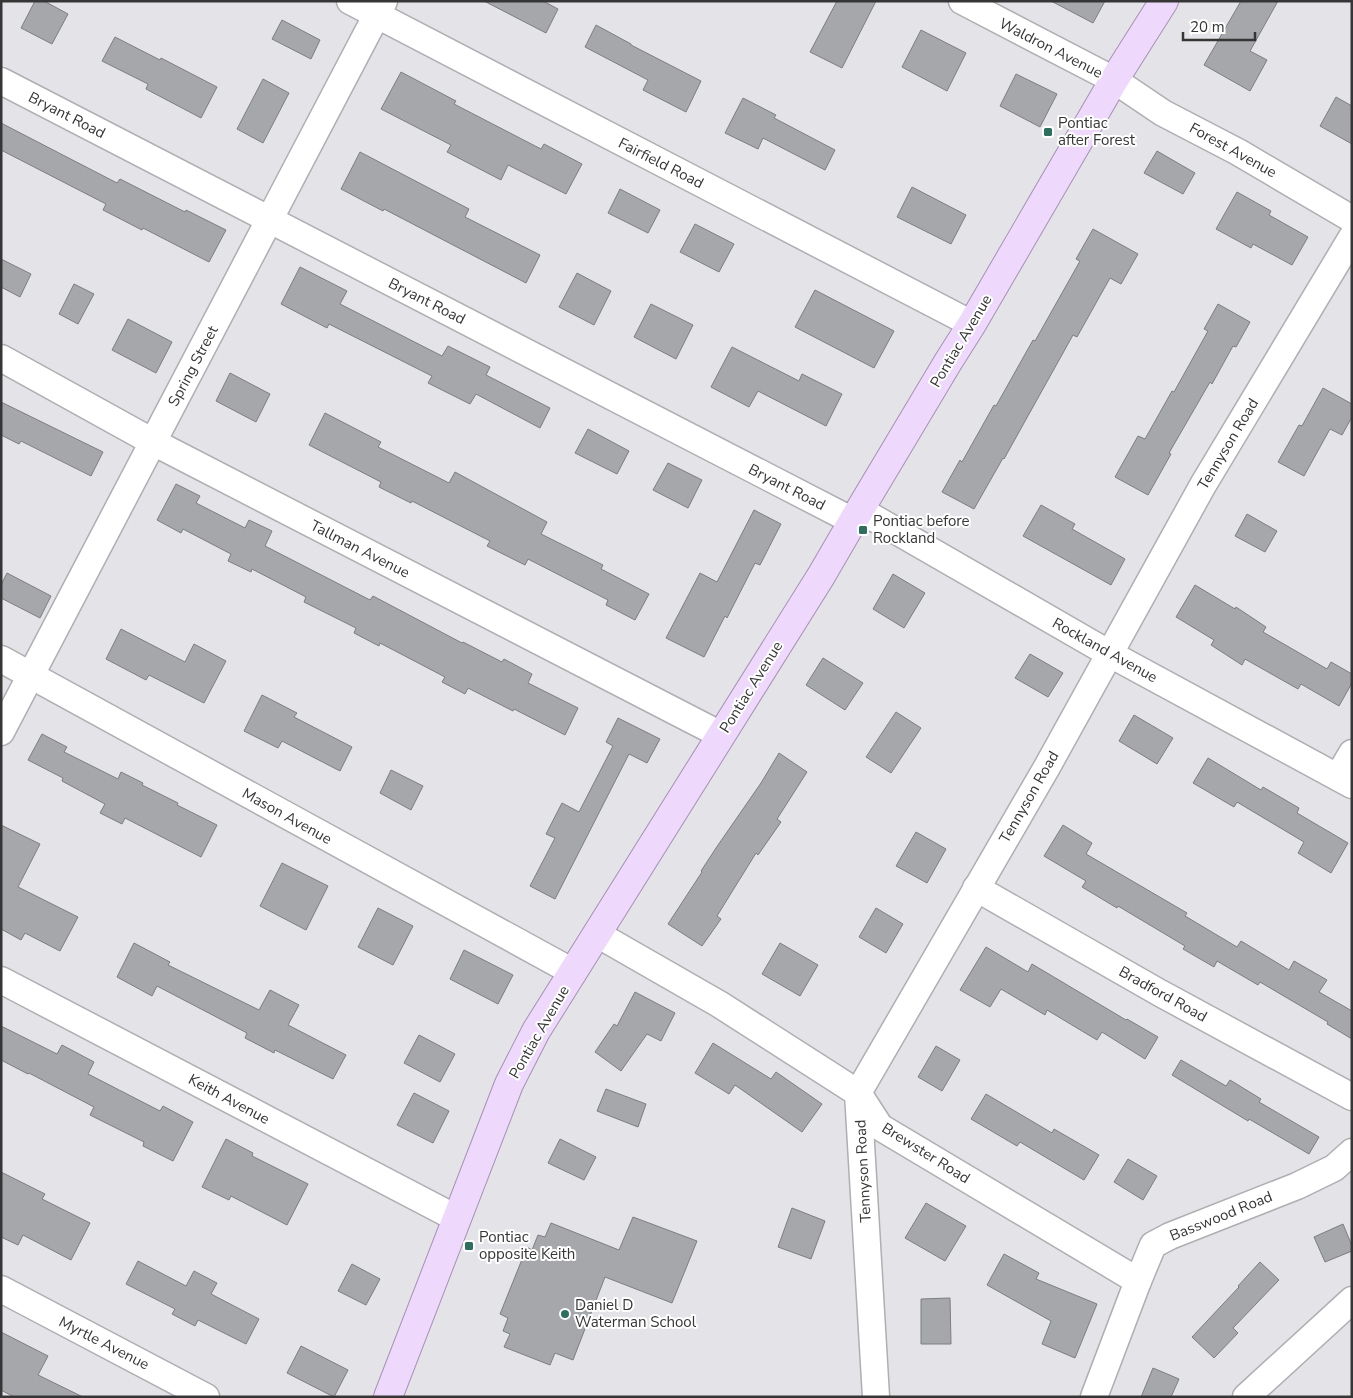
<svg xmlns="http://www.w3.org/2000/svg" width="1353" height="1398" font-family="'Nunito Sans',sans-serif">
	<rect width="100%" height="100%" fill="#e4e3e7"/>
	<g fill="#a5a7aa" stroke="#7c7e81">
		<path d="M 35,1 L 44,1 L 68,14 L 52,44 L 21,28 Z"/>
		<path d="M 484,1 L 543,1 L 558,9 L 546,33 Z"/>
		<path d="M 837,1 L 876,1 L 842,68 L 810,52 Z"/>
		<path d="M 1051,1 L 1105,1 L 1093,23 Z"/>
		<path d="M 1241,1 L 1278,1 L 1250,51 L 1267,60 L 1250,91 L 1204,65 Z"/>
		<path d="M 282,20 L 320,40 L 311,59 L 272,39 Z"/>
		<path d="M 596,25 L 631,44 L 631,45 L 701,81 L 686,112 L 643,90 L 648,80 L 585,47 Z"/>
		<path d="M 921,30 L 966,53 L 947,91 L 902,67 Z"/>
		<path d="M 115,37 L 160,60 L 161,58 L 217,87 L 201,118 L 146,89 L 148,84 L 102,61 Z"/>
		<path d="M 401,72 L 456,101 L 454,104 L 541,149 L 544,144 L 582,164 L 566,194 L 508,165 L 501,180 L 447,152 L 451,145 L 381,109 Z"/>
		<path d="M 1016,74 L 1057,94 L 1040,127 L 1000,106 Z"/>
		<path d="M 263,79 L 289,93 L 263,143 L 237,129 Z"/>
		<path d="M 1336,97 L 1352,106 L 1352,144 L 1320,126 Z"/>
		<path d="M 743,98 L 776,115 L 774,118 L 835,150 L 825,170 L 763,138 L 758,149 L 725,133 Z"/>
		<path d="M 1,123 L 117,183 L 120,179 L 185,212 L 186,210 L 226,230 L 209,262 L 143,228 L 142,230 L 103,210 L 106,204 L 1,150 Z"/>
		<path d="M 1157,151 L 1195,173 L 1183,194 L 1144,173 Z"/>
		<path d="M 360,152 L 469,209 L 465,217 L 540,255 L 526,283 L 384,209 L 383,211 L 341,189 Z"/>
		<path d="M 912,187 L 966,215 L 951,244 L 897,217 Z"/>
		<path d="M 620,189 L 660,210 L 648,233 L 608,213 Z"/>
		<path d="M 1237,192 L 1271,211 L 1269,215 L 1308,237 L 1292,265 L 1253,244 L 1251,248 L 1216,229 Z"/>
		<path d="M 695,224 L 734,244 L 719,272 L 680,252 Z"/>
		<path d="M 1093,229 L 1138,254 L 1121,284 L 1110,278 L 1077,337 L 1073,335 L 1004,459 L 1003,458 L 974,509 L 942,492 L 960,460 L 962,462 L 994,405 L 996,406 L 1033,340 L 1035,341 L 1080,261 L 1076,259 Z"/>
		<path d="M 1,259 L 31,274 L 20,297 L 1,287 Z"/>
		<path d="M 300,267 L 347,291 L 340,304 L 442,356 L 448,346 L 490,367 L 486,375 L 550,408 L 540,428 L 476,394 L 470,404 L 428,383 L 432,376 L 329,324 L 327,328 L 281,304 Z"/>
		<path d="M 577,273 L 611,291 L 594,325 L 559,307 Z"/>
		<path d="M 74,284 L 94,294 L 78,324 L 59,314 Z"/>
		<path d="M 815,290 L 894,331 L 874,368 L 795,327 Z"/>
		<path d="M 651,304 L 693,325 L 676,359 L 634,337 Z"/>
		<path d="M 1218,304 L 1250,322 L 1236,347 L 1233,346 L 1212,384 L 1210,382 L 1169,453 L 1171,454 L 1148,495 L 1115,477 L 1138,436 L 1145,439 L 1172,391 L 1174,392 L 1208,331 L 1204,329 Z"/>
		<path d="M 128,319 L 172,342 L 156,373 L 112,350 Z"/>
		<path d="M 732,347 L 799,381 L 802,374 L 842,394 L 826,426 L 758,391 L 749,407 L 711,387 Z"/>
		<path d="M 230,373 L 270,394 L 256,422 L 216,401 Z"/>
		<path d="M 1323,388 L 1352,404 L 1352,417 L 1342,435 L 1330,429 L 1304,476 L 1278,462 L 1299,425 L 1302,426 Z"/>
		<path d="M 1,402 L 103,452 L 91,476 L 21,441 L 19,444 L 1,435 Z"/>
		<path d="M 325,413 L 381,442 L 378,447 L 449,483 L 455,472 L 547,522 L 541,534 L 603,565 L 601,569 L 649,594 L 635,620 L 606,605 L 608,600 L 528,559 L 525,565 L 487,546 L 490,541 L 412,501 L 411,503 L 379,487 L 381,482 L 309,445 Z"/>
		<path d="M 588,429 L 629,451 L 617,474 L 575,453 Z"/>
		<path d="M 668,463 L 702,480 L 688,508 L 653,490 Z"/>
		<path d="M 176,484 L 200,496 L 196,503 L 245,528 L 249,520 L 272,531 L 265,546 L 370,600 L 373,596 L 462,643 L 463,642 L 502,662 L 504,659 L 532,674 L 528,683 L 578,708 L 565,735 L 514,709 L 513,711 L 468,688 L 465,694 L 442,682 L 445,677 L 380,643 L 379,646 L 354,633 L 356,628 L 304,602 L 306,597 L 252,569 L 251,572 L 228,561 L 231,554 L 183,529 L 181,533 L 157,520 Z"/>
		<path d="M 1041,505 L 1075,524 L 1072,529 L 1125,559 L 1111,585 L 1023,536 Z"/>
		<path d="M 754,510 L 781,524 L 760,565 L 755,563 L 727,618 L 725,616 L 704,657 L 666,638 L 700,573 L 717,582 Z"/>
		<path d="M 1247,514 L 1277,531 L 1265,552 L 1235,536 Z"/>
		<path d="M 7,573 L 51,596 L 40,618 L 1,598 L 1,585 Z"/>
		<path d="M 893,574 L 925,593 L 904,628 L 873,609 Z"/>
		<path d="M 1195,585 L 1235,609 L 1236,607 L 1266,627 L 1263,632 L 1327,669 L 1331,662 L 1352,674 L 1352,683 L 1339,706 L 1301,684 L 1298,689 L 1245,659 L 1242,665 L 1211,645 L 1214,640 L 1176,617 Z"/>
		<path d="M 121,629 L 185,662 L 194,644 L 226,661 L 204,703 L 149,675 L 146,680 L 106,659 Z"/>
		<path d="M 1030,654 L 1063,673 L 1048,697 L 1015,678 Z"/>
		<path d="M 823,658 L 863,683 L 845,710 L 806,685 Z"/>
		<path d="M 262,695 L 297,713 L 294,717 L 352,747 L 340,771 L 282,741 L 278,748 L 244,731 Z"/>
		<path d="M 896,712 L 921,728 L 891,773 L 866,757 Z"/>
		<path d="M 1134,715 L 1173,738 L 1157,764 L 1119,741 Z"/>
		<path d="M 618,718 L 660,739 L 647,763 L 629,754 L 555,899 L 530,886 L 555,838 L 546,834 L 562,803 L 579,812 L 613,746 L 606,742 Z"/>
		<path d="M 42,734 L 67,747 L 64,752 L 118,779 L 121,772 L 143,783 L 142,785 L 178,803 L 177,805 L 217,825 L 201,857 L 125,818 L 122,824 L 100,813 L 105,804 L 62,781 L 63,778 L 28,760 Z"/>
		<path d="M 779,753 L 807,772 L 777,819 L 781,822 L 758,855 L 756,853 L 717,916 L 721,919 L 702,946 L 668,924 L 702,872 L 701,871 L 716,848 L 761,783 Z"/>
		<path d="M 1208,758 L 1261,790 L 1263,787 L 1299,808 L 1297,813 L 1348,843 L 1331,873 L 1298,853 L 1304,842 L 1237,802 L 1234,807 L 1193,783 Z"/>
		<path d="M 391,770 L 423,786 L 411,810 L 380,793 Z"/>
		<path d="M 1,825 L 40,844 L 18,887 L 78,917 L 60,951 L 25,933 L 21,940 L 1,929 Z"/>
		<path d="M 1063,825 L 1092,843 L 1086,854 L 1187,913 L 1185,916 L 1237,947 L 1241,941 L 1289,970 L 1294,961 L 1327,980 L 1319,992 L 1352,1011 L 1352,1039 L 1327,1024 L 1328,1022 L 1260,982 L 1258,985 L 1217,961 L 1214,967 L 1183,949 L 1185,946 L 1118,906 L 1117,908 L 1082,887 L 1086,881 L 1044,856 Z"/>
		<path d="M 916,832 L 946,849 L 927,883 L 896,866 Z"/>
		<path d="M 282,863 L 328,886 L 306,930 L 260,906 Z"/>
		<path d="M 378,908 L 413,926 L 393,965 L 358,947 Z"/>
		<path d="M 876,908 L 903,924 L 886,953 L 859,937 Z"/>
		<path d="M 134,943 L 170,962 L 168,965 L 259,1010 L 270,990 L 299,1005 L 288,1025 L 346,1055 L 333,1079 L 275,1050 L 274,1053 L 245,1038 L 247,1033 L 157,986 L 152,996 L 117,977 Z"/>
		<path d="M 780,943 L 818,965 L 800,996 L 762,974 Z"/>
		<path d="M 986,947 L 1028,972 L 1032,964 L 1126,1020 L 1127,1019 L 1158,1037 L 1145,1059 L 1102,1032 L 1097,1040 L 1047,1010 L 1045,1015 L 1001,989 L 990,1007 L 960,990 Z"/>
		<path d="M 464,950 L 513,975 L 498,1004 L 450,979 Z"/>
		<path d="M 635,992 L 675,1013 L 661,1041 L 647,1034 L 621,1071 L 595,1052 L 614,1024 L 617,1026 Z"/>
		<path d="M 1,1026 L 57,1054 L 62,1045 L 94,1062 L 88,1074 L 160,1111 L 163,1106 L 193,1122 L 173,1161 L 143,1146 L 144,1142 L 90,1115 L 94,1107 L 29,1073 L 28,1074 L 1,1060 Z"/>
		<path d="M 419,1035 L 455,1054 L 440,1082 L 404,1063 Z"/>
		<path d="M 713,1043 L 771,1079 L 776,1072 L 822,1104 L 802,1132 L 735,1085 L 729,1094 L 695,1073 Z"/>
		<path d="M 936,1046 L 960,1060 L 942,1091 L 918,1077 Z"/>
		<path d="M 1181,1060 L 1226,1086 L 1230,1080 L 1261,1099 L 1259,1102 L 1319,1137 L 1309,1154 L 1249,1119 L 1248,1121 L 1172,1075 Z"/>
		<path d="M 606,1089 L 646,1104 L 638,1127 L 597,1111 Z"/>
		<path d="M 414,1093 L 449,1111 L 433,1143 L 397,1125 Z"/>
		<path d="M 986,1094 L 1052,1133 L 1054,1129 L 1099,1155 L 1084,1180 L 1020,1142 L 1017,1146 L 971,1119 Z"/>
		<path d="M 226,1139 L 253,1153 L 252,1156 L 308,1184 L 287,1225 L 231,1196 L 229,1200 L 202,1187 Z"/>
		<path d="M 560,1139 L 596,1157 L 584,1180 L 548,1163 Z"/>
		<path d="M 1128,1159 L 1157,1176 L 1143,1200 L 1114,1182 Z"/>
		<path d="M 1,1172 L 45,1194 L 42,1199 L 90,1223 L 71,1260 L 23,1235 L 18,1245 L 1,1237 Z"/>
		<path d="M 926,1203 L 966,1226 L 945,1261 L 905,1238 Z"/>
		<path d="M 792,1208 L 825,1221 L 811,1259 L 778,1247 Z"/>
		<path d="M 633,1217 L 697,1241 L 672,1303 L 605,1277 L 573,1360 L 555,1353 L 550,1365 L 504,1347 L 510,1334 L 503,1331 L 508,1318 L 500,1314 L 527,1247 L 532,1250 L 538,1235 L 545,1237 L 551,1223 L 619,1250 Z"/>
		<path d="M 1343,1224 L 1352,1246 L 1352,1251 L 1325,1262 L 1314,1237 Z"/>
		<path d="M 1004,1254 L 1039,1273 L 1036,1279 L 1097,1304 L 1075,1358 L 1042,1344 L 1051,1321 L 987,1285 Z"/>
		<path d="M 138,1261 L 186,1286 L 194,1271 L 217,1283 L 211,1294 L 259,1319 L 246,1344 L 198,1320 L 195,1326 L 172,1314 L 175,1309 L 126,1284 Z"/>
		<path d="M 1260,1262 L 1279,1280 L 1233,1328 L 1238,1333 L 1214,1358 L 1192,1337 L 1239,1287 L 1238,1286 Z"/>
		<path d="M 352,1264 L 380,1279 L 366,1305 L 338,1291 Z"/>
		<path d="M 950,1298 L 951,1344 L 921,1344 L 921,1299 Z"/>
		<path d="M 1,1332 L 48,1356 L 38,1375 L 83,1397 L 14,1397 L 1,1390 Z"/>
		<path d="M 301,1346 L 348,1370 L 334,1397 L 287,1373 Z"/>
		<path d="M 1153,1368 L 1179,1379 L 1171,1397 L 1141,1397 Z"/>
	</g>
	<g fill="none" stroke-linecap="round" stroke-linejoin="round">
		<defs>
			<g id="minor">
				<path d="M 350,1 L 972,324"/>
				<path d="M 962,1 L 1114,80 L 1163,113 L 1238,152 L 1352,219"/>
				<path d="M 1,81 L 853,521"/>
				<path d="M 1,358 L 153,442 L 721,735"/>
				<path d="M 860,510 L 1110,654 L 1352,785"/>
				<path d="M 1,659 L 573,972"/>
				<path d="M 1,732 L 384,1"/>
				<path d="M 1338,777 L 1352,753"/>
				<path d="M 976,888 L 1160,993 L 1352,1097"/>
				<path d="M 597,934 L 719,1004 L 858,1093 L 880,1127 L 1138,1281"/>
				<path d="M 1,980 L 456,1218"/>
				<path d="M 1,1289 L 206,1397"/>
				<path d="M 876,1397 L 858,1093 L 1047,767 L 1203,485 L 1352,237"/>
				<path d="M 1094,1397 L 1138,1281 L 1153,1245 L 1170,1236 L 1297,1186 L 1334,1168 L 1352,1152"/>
				<path d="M 1246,1397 L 1352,1300"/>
			</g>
			<path id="major" d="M 388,1397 L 509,1084 L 536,1031 L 821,576 L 853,521 L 948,362 L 972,324 L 1114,80 L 1164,1"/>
		</defs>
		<use href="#minor" stroke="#afaeb2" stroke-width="29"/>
		<use href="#major" stroke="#a690b6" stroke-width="30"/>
		<use href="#minor" stroke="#fff" stroke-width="26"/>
		<use href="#major" stroke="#eed9fd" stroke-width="28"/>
	</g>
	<g fill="#2e6e5c" stroke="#fff" stroke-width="2">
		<rect x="1043" y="127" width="10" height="10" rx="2.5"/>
		<rect x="858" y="525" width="10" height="10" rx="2.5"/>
		<rect x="464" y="1241" width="10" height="10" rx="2.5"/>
		<circle cx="565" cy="1314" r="5"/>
	</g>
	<g text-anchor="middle" stroke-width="4" stroke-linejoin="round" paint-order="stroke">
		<g font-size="15" fill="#363637" stroke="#fff">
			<text transform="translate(1051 48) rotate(27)" y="5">Waldron Avenue</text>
			<text transform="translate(67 115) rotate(27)" y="5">Bryant Road</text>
			<text transform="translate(1233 150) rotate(29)" y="5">Forest Avenue</text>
			<text transform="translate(661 163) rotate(27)" y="5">Fairfield Road</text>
			<text transform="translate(427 301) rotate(27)" y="5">Bryant Road</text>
			<text transform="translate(961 341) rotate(-59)" y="5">Pontiac Avenue</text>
			<text transform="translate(193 366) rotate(-62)" y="5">Spring Street</text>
			<text transform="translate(1228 444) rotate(-59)" y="5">Tennyson Road</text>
			<text transform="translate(787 487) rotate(27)" y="5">Bryant Road</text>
			<text transform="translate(360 549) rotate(27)" y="5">Tallman Avenue</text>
			<text transform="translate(1105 650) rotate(29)" y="5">Rockland Avenue</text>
			<text transform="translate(751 687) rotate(-58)" y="5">Pontiac Avenue</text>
			<text transform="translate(1029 797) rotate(-60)" y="5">Tennyson Road</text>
			<text transform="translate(287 816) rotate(29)" y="5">Mason Avenue</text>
			<text transform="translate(1163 994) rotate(29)" y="5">Bradford Road</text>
			<text transform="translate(539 1032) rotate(-60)" y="5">Pontiac Avenue</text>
			<text transform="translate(229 1099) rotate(28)" y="5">Keith Avenue</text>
			<text transform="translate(926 1153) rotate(32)" y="5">Brewster Road</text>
			<text transform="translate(863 1171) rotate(-93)" y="5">Tennyson Road</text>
			<text transform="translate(1221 1216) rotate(-22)" y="5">Basswood Road</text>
			<text transform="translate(104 1343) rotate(27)" y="5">Myrtle Avenue</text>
		</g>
		<g font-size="15" fill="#363637" stroke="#fff" text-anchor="start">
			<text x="1058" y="128">Pontiac<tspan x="1058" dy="17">after Forest</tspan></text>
			<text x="873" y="526">Pontiac before<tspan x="873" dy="17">Rockland</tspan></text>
			<text x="479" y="1242">Pontiac<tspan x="479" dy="17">opposite Keith</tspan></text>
			<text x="575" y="1310">Daniel D<tspan x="575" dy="17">Waterman School</tspan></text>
		</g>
	</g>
	<rect width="1353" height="1398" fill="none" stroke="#363637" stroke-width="5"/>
	<path d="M1183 32v8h72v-8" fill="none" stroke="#363637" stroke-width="2.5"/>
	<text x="1190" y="32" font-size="15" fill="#363637" stroke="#ffffff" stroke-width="4" paint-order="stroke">20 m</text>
</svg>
